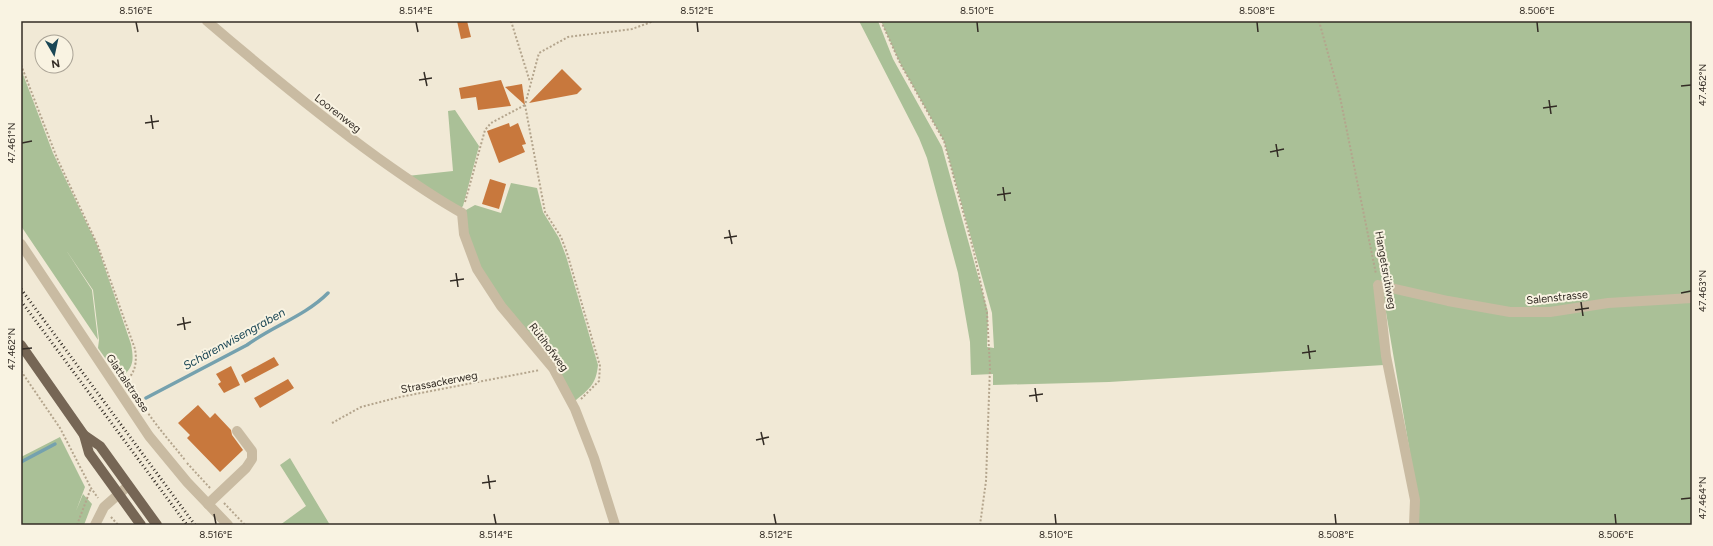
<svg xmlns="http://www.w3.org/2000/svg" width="1713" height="546" font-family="Figtree,sans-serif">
	<rect width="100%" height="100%" fill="#f1e9d6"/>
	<g fill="#aac097">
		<path d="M 859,21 L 878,21 L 893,59 L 942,147 L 988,312 L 987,347 L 994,348 L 992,313 L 944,141 L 900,63 L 881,21 L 1692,21 L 1692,525 L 1419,525 L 1418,500 L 1381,283 L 1384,365 L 1109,382 L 993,385 L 993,374 L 971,375 L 970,342 L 958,273 L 927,158 L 919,138 Z"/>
		<path d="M 21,69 L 53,153 L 97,245 L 131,344 C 134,361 134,367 120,379 L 98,348 L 99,340 L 93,290 L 66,250 L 92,290 L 98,340 L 21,226 Z"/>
		<path d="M 455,110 L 479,146 L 463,206 L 459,210 L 407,176 L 453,171 L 448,111 Z"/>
		<path d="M 511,183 L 537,188 L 543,212 L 559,238 L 566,256 L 598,365 C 596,385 589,389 575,401 L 479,268 L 466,235 L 466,210 L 475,205 L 501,213 Z"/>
		<path d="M 60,437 L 85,487 L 76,511 L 83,494 L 92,504 L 84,525 L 21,525 L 21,457 Z"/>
		<path d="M 290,458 L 330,525 L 280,525 L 306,506 L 280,465 Z"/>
	</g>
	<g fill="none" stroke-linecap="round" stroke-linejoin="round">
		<g stroke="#75a1ae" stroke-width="3.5">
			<path d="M 146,398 L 247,345 C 273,326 305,316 328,293"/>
			<path d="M 21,462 L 55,444"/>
		</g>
	</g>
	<g fill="#c8783d">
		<path d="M 457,21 L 467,21 L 471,37 L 461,39 Z"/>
		<path d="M 562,69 L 582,89 L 577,94 L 529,103 Z"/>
		<path d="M 501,80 L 511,106 L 478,110 L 476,97 L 461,99 L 459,88 Z"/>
		<path d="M 522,84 L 525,105 L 505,87 Z"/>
		<path d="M 509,123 L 510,127 L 518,123 L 526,144 L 522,145 L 525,152 L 499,163 L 487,131 Z"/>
		<path d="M 490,179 L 506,184 L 499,209 L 482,204 Z"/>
		<path d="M 274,357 L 279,365 L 245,383 L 241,375 Z"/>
		<path d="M 231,366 L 240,385 L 224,393 L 218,384 L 221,382 L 216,374 Z"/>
		<path d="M 288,379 L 294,388 L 260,408 L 254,398 Z"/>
		<path d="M 198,405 L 210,418 L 215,413 L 231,430 L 232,435 L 243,450 L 220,472 L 187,438 L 190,435 L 178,423 Z"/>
	</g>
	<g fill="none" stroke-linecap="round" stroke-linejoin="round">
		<g stroke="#b4a58d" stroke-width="2" stroke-dasharray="2 2" stroke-linecap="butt">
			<path d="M 511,21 L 530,82"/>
			<path d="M 881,21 L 900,63 L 944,141 L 974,252 L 987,313 L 990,367 L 986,481 L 980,525"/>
			<path d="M 1319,21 L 1340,97 L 1376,274"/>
			<path d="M 21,65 L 57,158 L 98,246 L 135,349 C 137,360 136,374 125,381"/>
			<path d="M 465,202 L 485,130 L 491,123 L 525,105"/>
			<path d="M 21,371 L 60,428 L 91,488 L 98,498"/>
			<path d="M 129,379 C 141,409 165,435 185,460"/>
			<path d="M 581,399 L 599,381 L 600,366 L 567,253 L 561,237 L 545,212 L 525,105 L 539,53 L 568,37 L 632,29 L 654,21"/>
			<path d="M 332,423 L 361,407 L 400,397 L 540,370"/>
			<path d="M 187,463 L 210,488"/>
			<path d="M 224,503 L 245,525"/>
			<path d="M 111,517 L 118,525"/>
			<path d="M 77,525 L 91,488"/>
		</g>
		<g stroke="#c9bba2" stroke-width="10">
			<path d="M 207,21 C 263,69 319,115 378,158 C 406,178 433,197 462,213 L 464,234 L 477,269 L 501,306 L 553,368 L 575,409 L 594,458 L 615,525"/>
			<path d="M 21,244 L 149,436 L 187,482 L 228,525"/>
			<path d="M 208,504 L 246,468 L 252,459 L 252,451 L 237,431"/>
			<path d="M 95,525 L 104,507 L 128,486"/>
			<path d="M 1414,525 L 1415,500 L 1386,356 L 1378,285 L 1448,301 L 1510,312 L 1550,312 L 1608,303 L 1692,298"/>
		</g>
		<g stroke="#766655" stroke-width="10">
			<path d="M 21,345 L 84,435 L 89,453 L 141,525"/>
			<path d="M 84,435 L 100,446 L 157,525"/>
		</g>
		<g stroke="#332c25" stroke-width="3" stroke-dasharray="1 3" stroke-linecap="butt">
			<path d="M 21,289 L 195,525"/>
			<path d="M 21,301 L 187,525"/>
		</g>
	</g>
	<path fill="none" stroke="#332c25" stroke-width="1.5" d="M 136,22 L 138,32M 416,22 L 418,32M 697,22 L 698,32M 977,22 L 978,32M 1257,22 L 1258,32M 1537,22 L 1538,32M 424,72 L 427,86M 419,80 L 432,78M 1681,86 L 1691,85M 1549,100 L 1551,114M 1543,108 L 1557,106M 151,115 L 153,129M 145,123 L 159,121M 22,143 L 32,141M 1276,144 L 1278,157M 1270,152 L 1284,149M 1003,187 L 1005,201M 997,195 L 1011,193M 729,230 L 732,244M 724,238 L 737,236M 456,273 L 458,287M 450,281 L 464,279M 1681,293 L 1691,291M 1581,302 L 1583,316M 1575,310 L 1589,308M 183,317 L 185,330M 177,325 L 191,322M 1308,345 L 1310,359M 22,349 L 32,348M 1302,353 L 1316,351M 1035,388 L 1037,402M 1029,396 L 1043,394M 761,432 L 764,445M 756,440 L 769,437M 488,475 L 490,489M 482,483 L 496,481M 1681,499 L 1691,498M 214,514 L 216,524M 494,514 L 496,524M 774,514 L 776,524M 1055,514 L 1056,524M 1335,514 L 1336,524M 1615,514 L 1616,524"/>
	<g text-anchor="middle" stroke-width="4" stroke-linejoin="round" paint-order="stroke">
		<g font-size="11" fill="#332c25" stroke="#f9f3e2">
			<text transform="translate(338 113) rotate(38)" y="4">Loorenweg</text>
			<text transform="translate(1386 270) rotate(80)" y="4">Hangetsrütiweg</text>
			<text transform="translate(1557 297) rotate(-6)" y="4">Salenstrasse</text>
			<text transform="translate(549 347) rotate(53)" y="4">Rütihofweg</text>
			<text transform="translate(439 382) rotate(-11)" y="4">Strassackerweg</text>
			<text transform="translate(128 383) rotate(56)" y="4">Glattalstrasse</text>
		</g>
		<g font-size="12" font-style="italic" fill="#1a4655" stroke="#f9f3e2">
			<text transform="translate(234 339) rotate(-29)" y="4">Schärenwisengraben</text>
		</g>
	</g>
	<rect width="1713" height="546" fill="none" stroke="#f9f3e2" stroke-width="44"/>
	<g transform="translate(54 54) rotate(171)"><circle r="19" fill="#f9f3e2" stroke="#aaa396"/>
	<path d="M0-3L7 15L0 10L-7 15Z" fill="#1a4655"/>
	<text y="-6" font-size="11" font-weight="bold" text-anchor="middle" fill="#332c25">N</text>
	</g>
	<rect x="22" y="22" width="1669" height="502" fill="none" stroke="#332c25" stroke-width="1.5"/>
	<g font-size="10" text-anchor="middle" fill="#332c25">
		<text x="136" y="14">8.516°E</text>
		<text x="416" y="14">8.514°E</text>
		<text x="697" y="14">8.512°E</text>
		<text x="977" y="14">8.510°E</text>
		<text x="1257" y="14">8.508°E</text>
		<text x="1537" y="14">8.506°E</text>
		<text transform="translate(1702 85) rotate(-90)" y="4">47.462°N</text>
		<text transform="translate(11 143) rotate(-90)" y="4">47.461°N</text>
		<text transform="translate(1702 291) rotate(-90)" y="4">47.463°N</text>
		<text transform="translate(11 349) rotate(-90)" y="4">47.462°N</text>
		<text transform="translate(1702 498) rotate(-90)" y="4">47.464°N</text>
		<text x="216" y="538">8.516°E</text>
		<text x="496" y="538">8.514°E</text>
		<text x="776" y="538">8.512°E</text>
		<text x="1056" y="538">8.510°E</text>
		<text x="1336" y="538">8.508°E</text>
		<text x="1616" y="538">8.506°E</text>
	</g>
</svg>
